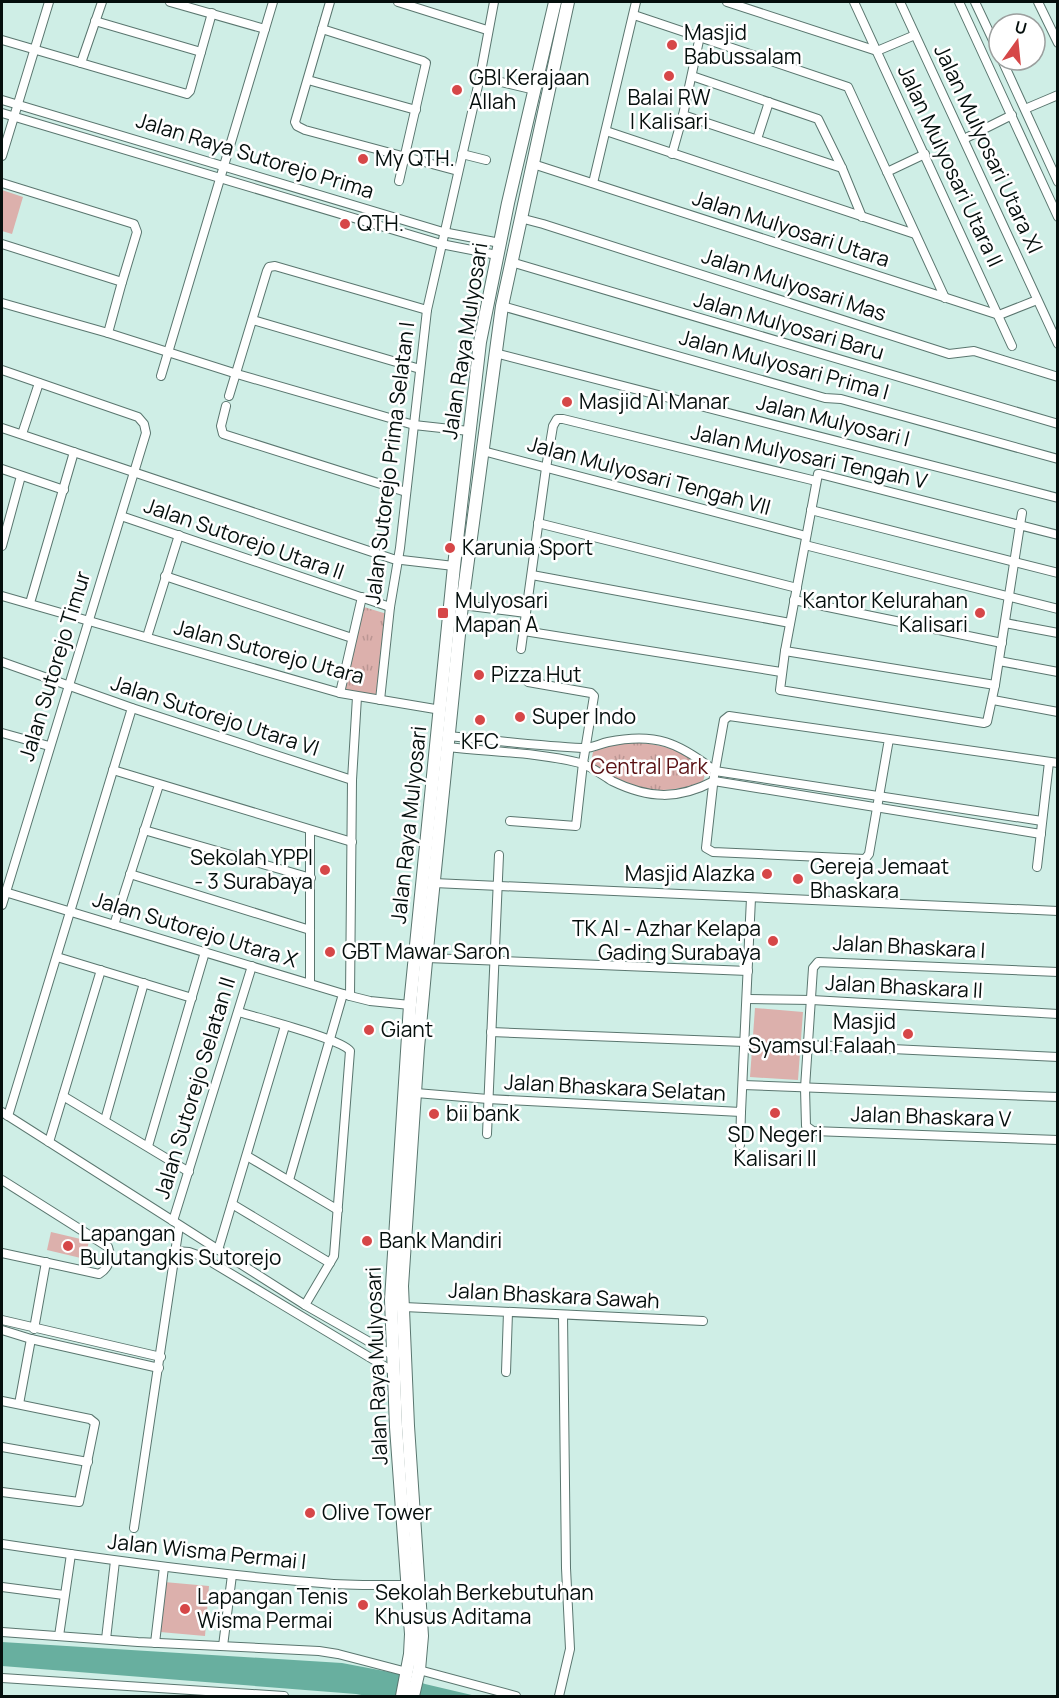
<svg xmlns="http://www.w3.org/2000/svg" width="1059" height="1698" font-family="Manrope,sans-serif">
	<defs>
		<pattern id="park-tufts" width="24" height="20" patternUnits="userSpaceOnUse" patternTransform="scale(1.5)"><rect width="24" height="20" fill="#dcb0ac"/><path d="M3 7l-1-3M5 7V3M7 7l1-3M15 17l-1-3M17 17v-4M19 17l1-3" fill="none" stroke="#bb9693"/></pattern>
	</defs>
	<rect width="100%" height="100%" fill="#cfeee6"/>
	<g fill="#dcb0ac">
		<path d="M 2,190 L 23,197 L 12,234 L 2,231 Z"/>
		<path d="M 755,1008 L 803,1012 L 798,1080 L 750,1077 Z"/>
		<path d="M 51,1232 L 89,1241 L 85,1259 L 47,1250 Z"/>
		<path d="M 164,1582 L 209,1586 L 205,1636 L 160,1632 Z"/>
	</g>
	<g fill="url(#park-tufts)">
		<path d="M 364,607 L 387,614 L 377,697 L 342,692 Z"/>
		<path d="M 640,743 C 666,745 687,752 706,770 L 703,782 C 657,798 631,789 591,763 L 593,752 C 608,745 624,743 640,743 Z"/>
	</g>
	<path fill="#68af9f" d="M 2,1642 L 342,1663 L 400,1674 L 425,1684 L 476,1696 L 367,1696 L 356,1694 L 2,1666 Z"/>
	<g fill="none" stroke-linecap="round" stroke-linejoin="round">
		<defs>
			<g id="minor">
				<path d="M 170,2 L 265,29"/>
				<path d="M 330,2 L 295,122 L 297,126 L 305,130 L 458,171"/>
				<path d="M 398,2 L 487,30"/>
				<path d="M 727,2 L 877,51 L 915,35"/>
				<path d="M 854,2 L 1012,346"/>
				<path d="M 900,2 L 1058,344"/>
				<path d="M 959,2 L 1058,217"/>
				<path d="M 975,2 L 999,53"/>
				<path d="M 1038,2 L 1058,43"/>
				<path d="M 634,15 L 848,87 L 945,298"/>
				<path d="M 95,21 L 201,52"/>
				<path d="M 322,29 L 423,61 L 426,63 L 399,181"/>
				<path d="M 2,40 L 187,94 L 190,91 L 212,13"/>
				<path d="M 1002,60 L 1058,182"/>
				<path d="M 81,63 L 102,2"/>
				<path d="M 692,76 L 818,119 L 842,168 L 862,217"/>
				<path d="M 480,77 L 535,90"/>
				<path d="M 308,80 L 416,110"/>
				<path d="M 2,100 L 443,232 L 500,243"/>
				<path d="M 1025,109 L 1058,95"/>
				<path d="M 2,113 L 441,244 L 497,255"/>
				<path d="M 683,115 L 842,168"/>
				<path d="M 606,131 L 915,234"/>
				<path d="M 757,139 L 769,102"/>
				<path d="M 964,139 L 1012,115"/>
				<path d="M 462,154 L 486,160"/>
				<path d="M 672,154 L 683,115 L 700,36"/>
				<path d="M 2,156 L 49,2"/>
				<path d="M 533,164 L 999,315 L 1037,300"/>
				<path d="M 887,172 L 925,154"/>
				<path d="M 2,183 L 134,224 L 137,232 L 122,282"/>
				<path d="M 593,183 L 636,2"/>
				<path d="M 520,218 L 543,224 L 949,354 L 974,351 L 1058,377"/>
				<path d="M 2,244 L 122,282 L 108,333"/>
				<path d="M 511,262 L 1058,424"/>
				<path d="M 2,303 L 108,333 L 237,374 L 414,425 L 469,431"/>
				<path d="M 502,306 L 825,398 L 841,399 L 1058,459"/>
				<path d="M 253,320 L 420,369"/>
				<path d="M 495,353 L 1058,498"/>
				<path d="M 2,370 L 138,417 L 144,424 L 146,433 L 2,905"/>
				<path d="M 161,376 L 273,2"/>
				<path d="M 229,396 L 267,271 L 269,267 L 275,266 L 427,310"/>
				<path d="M 226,406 L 221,426 L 223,434 L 406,492"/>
				<path d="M 2,428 L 393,559 L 454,566"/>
				<path d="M 22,434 L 39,383"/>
				<path d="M 483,451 L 806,536"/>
				<path d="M 2,469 L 64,490"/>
				<path d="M 811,510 L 1058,573"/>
				<path d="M 1022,513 L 1020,525 L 995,685 L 987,722 L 984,723 L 780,690 L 785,651 L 818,474 L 820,474 L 1058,535"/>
				<path d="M 121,516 L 390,607"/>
				<path d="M 538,523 L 797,588"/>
				<path d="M 805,545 L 1058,609"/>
				<path d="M 2,546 L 21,476"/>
				<path d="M 532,575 L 790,623"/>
				<path d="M 165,576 L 352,638"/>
				<path d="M 2,596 L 340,693 L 441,710"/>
				<path d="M 794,600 L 1002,643"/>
				<path d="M 30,603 L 74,452"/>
				<path d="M 462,605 L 526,613"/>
				<path d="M 1005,623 L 1058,633"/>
				<path d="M 524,631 L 781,672"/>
				<path d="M 147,637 L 179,535"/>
				<path d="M 521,649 L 546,468 L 553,426 L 557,419 L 563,419 L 816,481"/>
				<path d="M 785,651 L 995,685"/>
				<path d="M 999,661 L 1058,672"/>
				<path d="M 2,662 L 132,708 L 352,780"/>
				<path d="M 340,693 L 362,597"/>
				<path d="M 380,700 L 390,607 L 400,548 L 427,310 L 480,77 L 494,2"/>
				<path d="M 993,700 L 1058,712"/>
				<path d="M 2,733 L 49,746"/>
				<path d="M 448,736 C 492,740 537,746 582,748 C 591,749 599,744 608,742 C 656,732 679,743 715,771 L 1042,821"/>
				<path d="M 889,739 L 869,854 L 865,859 L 713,852 L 706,848 L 714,776 L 724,720 L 729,716 L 1058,763"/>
				<path d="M 447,747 C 491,752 537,752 580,763 C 591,766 602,775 612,781 C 649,799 678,800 714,781 L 1041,834"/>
				<path d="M 113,770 L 352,842"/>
				<path d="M 510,821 L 576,826 L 583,763 L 594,696 L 591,693 L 528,682"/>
				<path d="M 144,830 L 311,878"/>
				<path d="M 1037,867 L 1049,762"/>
				<path d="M 130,874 L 310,930"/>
				<path d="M 434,883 L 1058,911"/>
				<path d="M 5,892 L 350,996 L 370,1001 L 410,1005"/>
				<path d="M 114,925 L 159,785"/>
				<path d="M 57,957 L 192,998"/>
				<path d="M 427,958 L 748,971"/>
				<path d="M 1058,972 L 818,962 L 813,968 L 805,1088 L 806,1126 L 813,1131 L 1058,1140"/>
				<path d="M 310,983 L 310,830"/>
				<path d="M 350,996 L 352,780 L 357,697"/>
				<path d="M 748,999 L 812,1000 L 1058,1014"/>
				<path d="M 239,1012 C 258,1018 342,1039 350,1051 L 334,1256 L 305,1305"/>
				<path d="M 491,1032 L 745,1042"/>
				<path d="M 808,1045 L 1058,1057"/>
				<path d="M 743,1085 L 1058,1097"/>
				<path d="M 416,1093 L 488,1099 L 741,1112 L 751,898"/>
				<path d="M 63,1096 L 189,1172"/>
				<path d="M 2,1112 L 305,1305 L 394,1356"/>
				<path d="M 8,1116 L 132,708"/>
				<path d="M 105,1120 L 144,983"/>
				<path d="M 487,1134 L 499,855"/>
				<path d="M 49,1142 L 101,970"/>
				<path d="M 740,1145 L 741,1112"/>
				<path d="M 148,1146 L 205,952"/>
				<path d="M 247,1156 L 338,1210"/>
				<path d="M 2,1180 L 108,1247 C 112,1258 109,1268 99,1274 L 2,1253"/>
				<path d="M 289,1180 L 343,994"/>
				<path d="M 232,1204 L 330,1263"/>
				<path d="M 173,1221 L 252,966"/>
				<path d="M 218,1250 L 285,1026"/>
				<path d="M 176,1251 L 189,1252 L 203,1257 L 394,1372"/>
				<path d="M 404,1307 L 703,1321"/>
				<path d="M 2,1320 L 161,1357"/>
				<path d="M 34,1329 L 46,1262"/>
				<path d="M 2,1330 L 31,1339 L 159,1368"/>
				<path d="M 506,1372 L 508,1312"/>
				<path d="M 2,1401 L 90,1419 L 95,1423 L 79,1502 L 2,1492"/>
				<path d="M 19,1404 L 31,1339"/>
				<path d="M 2,1447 L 88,1462"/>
				<path d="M 134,1528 L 179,1226"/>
				<path d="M 2,1544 C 108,1560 215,1575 322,1583 C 351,1586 380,1585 409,1585"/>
				<path d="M 2,1587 L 64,1595"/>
				<path d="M 2,1632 L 138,1642 L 319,1651 L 338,1654 L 407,1672"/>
				<path d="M 59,1636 L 71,1554"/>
				<path d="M 106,1639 L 115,1561"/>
				<path d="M 155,1643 L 164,1567"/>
				<path d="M 223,1646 L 232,1575"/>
				<path d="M 419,1670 L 516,1696"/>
				<path d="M 2,1678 L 284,1696"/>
				<path d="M 559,1696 L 570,1649 L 566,1568 L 563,1315"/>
			</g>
			<g id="secondary">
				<path d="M 402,1696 L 410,1654 L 411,1634 L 396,1427 L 391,1300 L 410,1005 L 454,566 L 480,342 L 508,203 L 555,2"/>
				<path d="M 413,1696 L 419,1670 L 422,1636 L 408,1426 L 402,1286 L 418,1048 L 429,929 L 462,605 L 502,306 L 568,2"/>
			</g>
		</defs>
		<use href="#minor" stroke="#5a766f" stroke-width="10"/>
		<use href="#secondary" stroke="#5a766f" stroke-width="14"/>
		<use href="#minor" stroke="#fff" stroke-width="8"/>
		<use href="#secondary" stroke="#fff" stroke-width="12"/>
	</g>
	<g fill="#d64748" stroke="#fff" stroke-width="2">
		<circle cx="672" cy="45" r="6"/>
		<circle cx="669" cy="76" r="6"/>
		<circle cx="457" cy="90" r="6"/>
		<circle cx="363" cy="159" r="6"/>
		<circle cx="345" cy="224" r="6"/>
		<circle cx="567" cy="402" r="6"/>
		<circle cx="450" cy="548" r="6"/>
		<rect x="437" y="607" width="12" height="12" rx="3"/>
		<circle cx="980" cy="613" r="6"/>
		<circle cx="479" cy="675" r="6"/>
		<circle cx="520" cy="717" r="6"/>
		<circle cx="480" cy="720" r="6"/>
		<circle cx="325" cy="870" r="6"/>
		<circle cx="767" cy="874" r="6"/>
		<circle cx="798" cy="879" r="6"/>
		<circle cx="773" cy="941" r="6"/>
		<circle cx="330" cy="952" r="6"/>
		<circle cx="369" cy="1030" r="6"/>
		<circle cx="908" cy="1034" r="6"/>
		<circle cx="775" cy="1113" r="6"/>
		<circle cx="434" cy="1114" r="6"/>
		<circle cx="367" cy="1241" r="6"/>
		<circle cx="68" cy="1246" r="6"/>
		<circle cx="310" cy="1513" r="6"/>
		<circle cx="363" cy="1605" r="6"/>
		<circle cx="185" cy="1609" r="6"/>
	</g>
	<g text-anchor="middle" stroke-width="5" stroke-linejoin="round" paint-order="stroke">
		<g font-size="21" fill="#050f0d" stroke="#fff" text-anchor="start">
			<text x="684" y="40">Masjid<tspan x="684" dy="24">Babussalam</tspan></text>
			<text x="469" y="85">GBI Kerajaan<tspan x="469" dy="24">Allah</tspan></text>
			<text x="669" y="105" text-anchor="middle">Balai RW<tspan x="669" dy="24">I Kalisari</tspan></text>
			<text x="375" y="166">My QTH.</text>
			<text x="357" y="231">QTH.</text>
			<text x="579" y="409">Masjid Al Manar</text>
			<text x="462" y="555">Karunia Sport</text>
			<text x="455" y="608">Mulyosari<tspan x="455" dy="24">Mapan A</tspan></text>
			<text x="968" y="608" text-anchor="end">Kantor Kelurahan<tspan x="968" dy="24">Kalisari</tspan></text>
			<text x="491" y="682">Pizza Hut</text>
			<text x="532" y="724">Super Indo</text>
			<text x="480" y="749" text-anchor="middle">KFC</text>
			<text x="313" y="865" text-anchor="end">Sekolah YPPI<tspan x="313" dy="24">- 3 Surabaya</tspan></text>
			<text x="810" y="874">Gereja Jemaat<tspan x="810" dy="24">Bhaskara</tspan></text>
			<text x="755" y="881" text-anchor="end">Masjid Alazka</text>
			<text x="761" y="936" text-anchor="end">TK Al - Azhar Kelapa<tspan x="761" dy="24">Gading Surabaya</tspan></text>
			<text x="342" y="959">GBT Mawar Saron</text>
			<text x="896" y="1029" text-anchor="end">Masjid<tspan x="896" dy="24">Syamsul Falaah</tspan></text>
			<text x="381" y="1037">Giant</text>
			<text x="446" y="1121">bii bank</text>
			<text x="775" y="1142" text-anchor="middle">SD Negeri<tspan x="775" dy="24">Kalisari II</tspan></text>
			<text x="80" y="1241">Lapangan<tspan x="80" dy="24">Bulutangkis Sutorejo</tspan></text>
			<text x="379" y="1248">Bank Mandiri</text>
			<text x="322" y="1520">Olive Tower</text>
			<text x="375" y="1600">Sekolah Berkebutuhan<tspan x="375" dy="24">Khusus Aditama</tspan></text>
			<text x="197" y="1604">Lapangan Tenis<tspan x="197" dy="24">Wisma Permai</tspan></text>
		</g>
		<g font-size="21" fill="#050f0d" stroke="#fff">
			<text transform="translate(988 149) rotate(65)" y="7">Jalan Mulyosari Utara XI</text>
			<text transform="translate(255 156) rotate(17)" y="7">Jalan Raya Sutorejo Prima</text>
			<text transform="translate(950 166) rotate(65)" y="7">Jalan Mulyosari Utara II</text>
			<text transform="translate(791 229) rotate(18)" y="7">Jalan Mulyosari Utara</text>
			<text transform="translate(794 285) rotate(18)" y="7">Jalan Mulyosari Mas</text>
			<text transform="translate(789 326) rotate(16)" y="7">Jalan Mulyosari Baru</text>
			<text transform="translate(465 341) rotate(-81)" y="7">Jalan Raya Mulyosari</text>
			<text transform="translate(784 365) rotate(15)" y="7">Jalan Mulyosari Prima I</text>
			<text transform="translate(833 421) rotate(14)" y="7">Jalan Mulyosari I</text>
			<text transform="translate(809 457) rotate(12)" y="7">Jalan Mulyosari Tengah V</text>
			<text transform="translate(390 463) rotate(-83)" y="7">Jalan Sutorejo Prima Selatan I</text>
			<text transform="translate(649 476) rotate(15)" y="7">Jalan Mulyosari Tengah VII</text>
			<text transform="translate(244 539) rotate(19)" y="7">Jalan Sutorejo Utara II</text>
			<text transform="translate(269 652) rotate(15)" y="7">Jalan Sutorejo Utara</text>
			<text transform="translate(55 666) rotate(-73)" y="7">Jalan Sutorejo Timur</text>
			<text transform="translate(215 716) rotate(18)" y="7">Jalan Sutorejo Utara VI</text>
			<text transform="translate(409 825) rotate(-84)" y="7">Jalan Raya Mulyosari</text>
			<text transform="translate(195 930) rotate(17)" y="7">Jalan Sutorejo Utara X</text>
			<text transform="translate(909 947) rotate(3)" y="7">Jalan Bhaskara I</text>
			<text transform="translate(904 987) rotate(3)" y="7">Jalan Bhaskara II</text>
			<text transform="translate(195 1088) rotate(-73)" y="7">Jalan Sutorejo Selatan II</text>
			<text transform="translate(615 1088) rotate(3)" y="7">Jalan Bhaskara Selatan</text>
			<text transform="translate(931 1117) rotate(2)" y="7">Jalan Bhaskara V</text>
			<text transform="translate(554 1296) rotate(3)" y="7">Jalan Bhaskara Sawah</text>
			<text transform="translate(377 1366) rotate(-92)" y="7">Jalan Raya Mulyosari</text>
			<text transform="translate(207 1552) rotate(6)" y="7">Jalan Wisma Permai I</text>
		</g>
		<g font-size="21" fill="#5a1114" stroke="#fff">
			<text x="649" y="774">Central Park</text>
		</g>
	</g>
	<rect width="1059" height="1698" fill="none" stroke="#050f0d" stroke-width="6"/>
	<g transform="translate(1017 42) rotate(15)"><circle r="28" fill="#ffffff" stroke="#9b9f9e" stroke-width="1.5"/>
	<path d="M0-4.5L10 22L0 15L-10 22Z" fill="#d64748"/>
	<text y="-9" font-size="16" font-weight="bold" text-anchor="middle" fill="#050f0d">U</text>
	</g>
</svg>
